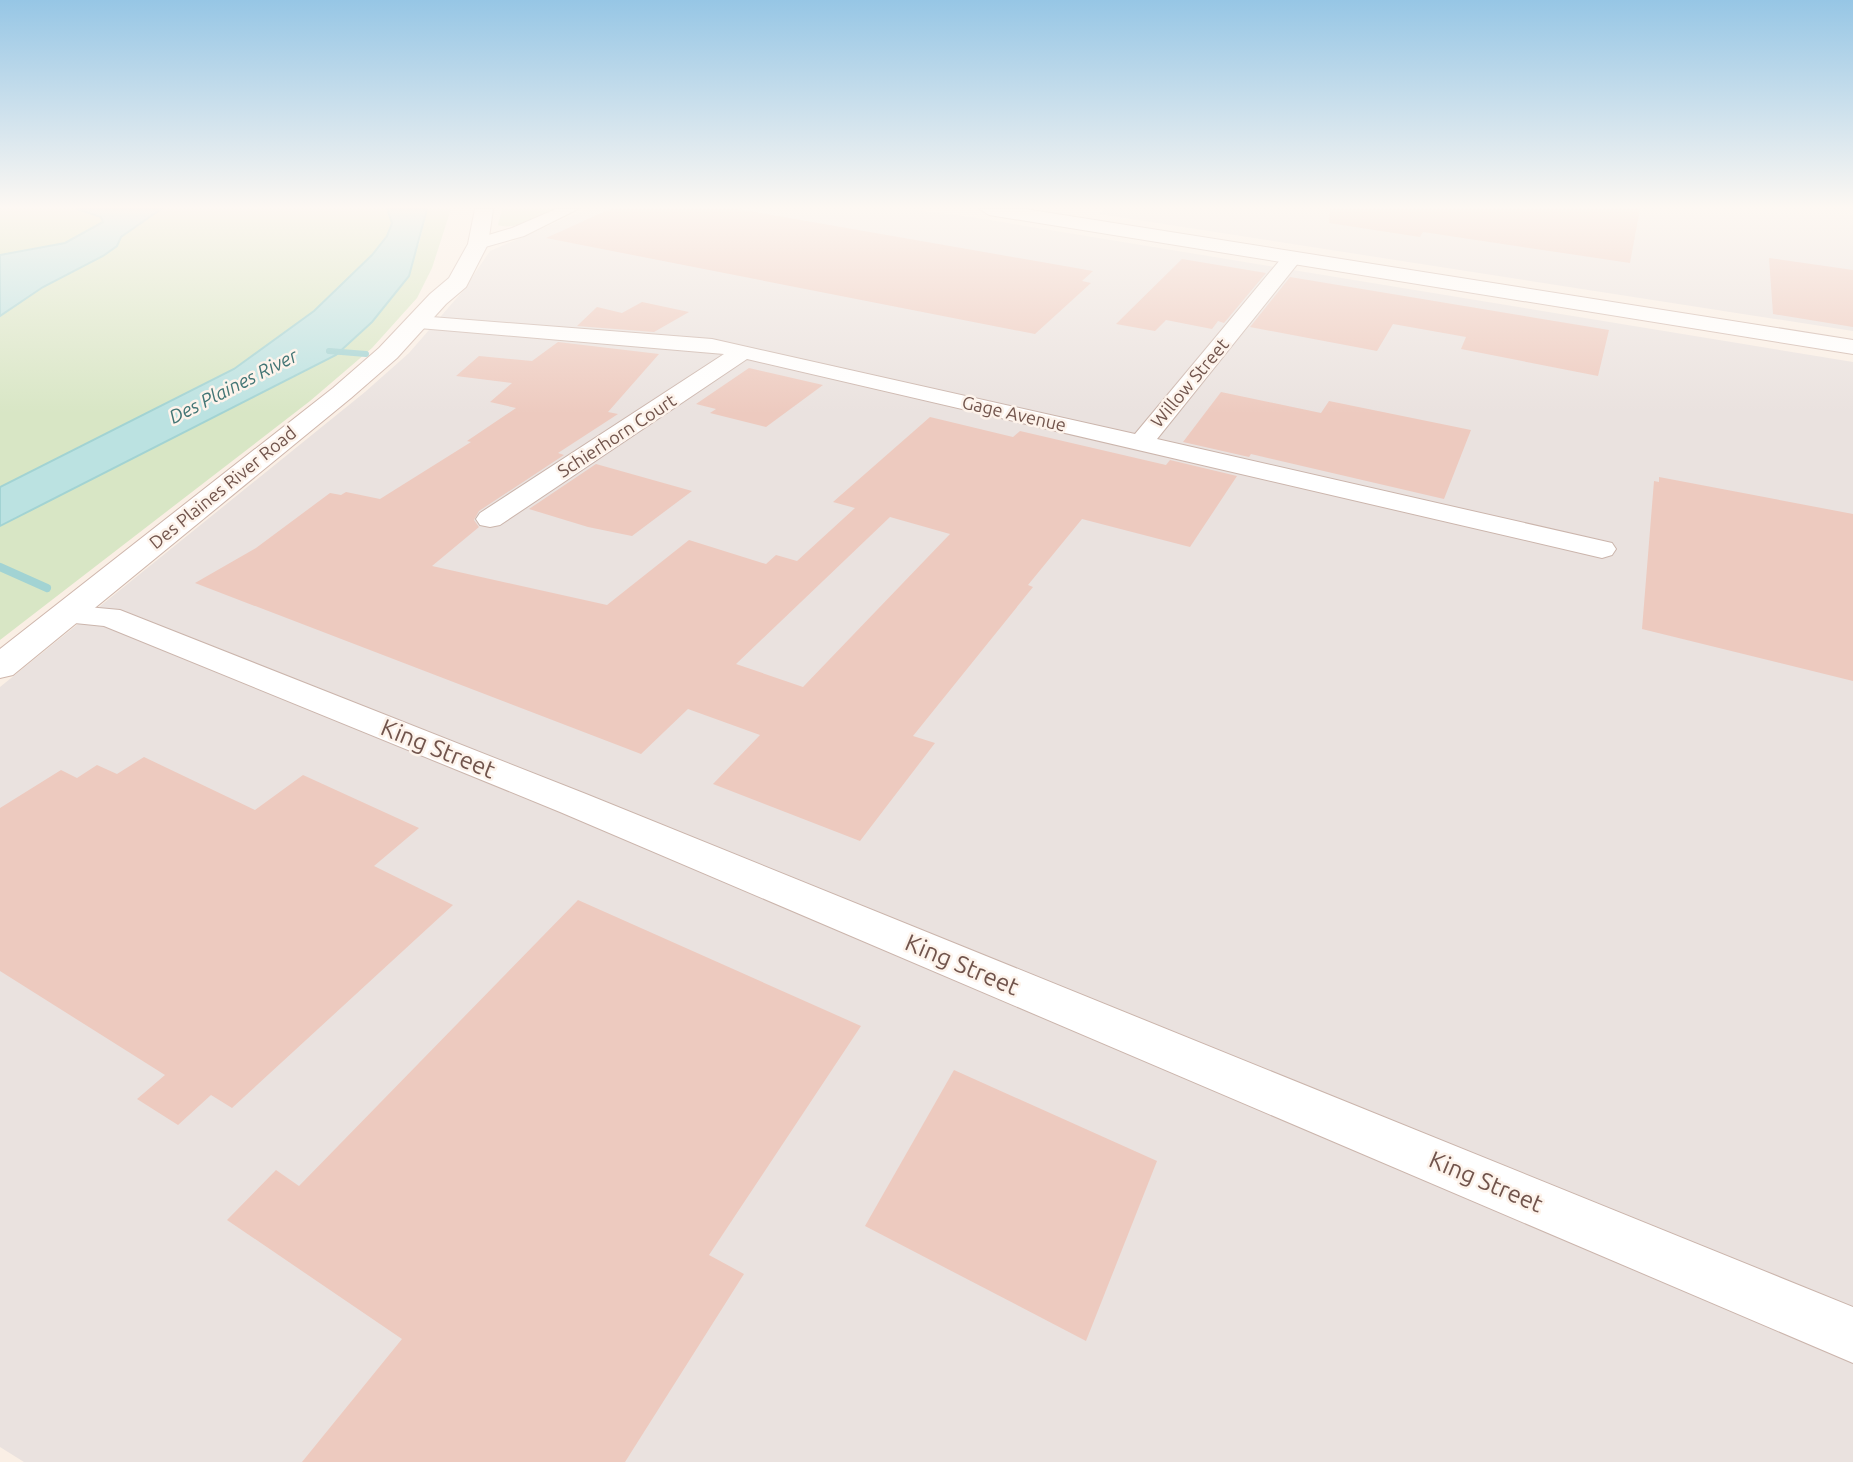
<svg xmlns="http://www.w3.org/2000/svg" width="1853" height="1462" font-family="Ubuntu,sans-serif">
	<rect width="100%" height="100%" fill="#faefe5"/>
	<g fill="#eae2df">
		<path d="M 587,209 L 906,209 L 971,217 L 1853,362 L 1853,1462 L 24,1462 L 0,1447 L 0,687 L 365,392 L 409,353 L 462,292 L 490,251 Z"/>
		<path d="M 1105,209 L 1853,209 L 1853,331 L 1099,214 Z"/>
	</g>
	<g fill="#d8e6c5">
		<path d="M 0,209 L 387,209 L 392,223 L 387,236 L 372,255 L 314,311 L 234,369 L 0,487 Z"/>
		<path d="M 427,209 L 451,209 L 432,268 L 417,298 L 372,348 L 310,401 L 0,640 L 0,526 L 336,355 L 419,244 Z"/>
		<path d="M 502,209 L 555,209 C 539,216 515,231 498,225 Z"/>
	</g>
	<g fill="#bbe2e1" stroke="#a2d3d3" stroke-width="2">
		<path d="M 77,209 L 161,209 L 121,237 L 117,246 L 103,256 L 43,287 L 0,316 L 0,255 L 65,243 L 103,222 L 101,217 Z"/>
		<path d="M 387,209 L 427,209 L 409,276 L 372,322 L 336,355 L 0,526 L 0,487 L 234,369 L 314,311 L 372,255 L 387,236 L 392,223 Z"/>
	</g>
	<g fill="none" stroke-linecap="round" stroke-linejoin="round">
		<path stroke="#a2d3d3" stroke-width="5" d="M 329,351 L 337,352"/>
		<path stroke="#a2d3d3" stroke-width="6" d="M 329,351 L 366,354"/>
		<path stroke="#a2d3d3" stroke-width="8" d="M 0,567 L 47,588"/>
	</g>
	<g fill="#edcabf" fill-rule="evenodd">
		<path d="M 610,209 L 738,209 L 1093,271 L 1082,281 L 1091,283 L 1035,334 L 546,238 Z"/>
		<path d="M 1330,209 L 1640,209 L 1630,263 L 1423,232 L 1420,237 L 1329,223 Z"/>
		<path d="M 1769,258 L 1853,270 L 1853,327 L 1773,314 Z"/>
		<path d="M 1182,259 L 1266,273 L 1224,323 L 1218,321 L 1212,329 L 1166,320 L 1155,331 L 1116,324 Z"/>
		<path d="M 1290,277 L 1609,330 L 1598,376 L 1461,349 L 1466,337 L 1393,324 L 1377,351 L 1250,327 Z"/>
		<path d="M 642,302 L 689,312 L 654,332 L 577,326 L 597,307 L 622,313 Z"/>
		<path d="M 558,342 L 659,354 L 608,412 L 618,414 L 558,453 L 564,455 L 479,511 L 474,520 L 479,527 L 432,566 L 607,605 L 689,540 L 766,564 L 776,555 L 797,561 L 855,508 L 833,502 L 930,417 L 1013,437 L 1020,431 L 1166,465 L 1170,460 L 1237,476 L 1190,547 L 1082,519 L 1028,585 L 1033,587 L 913,736 L 935,743 L 860,841 L 713,784 L 760,735 L 688,709 L 641,754 L 195,583 L 256,548 L 330,493 L 341,495 L 346,492 L 380,499 L 471,442 L 467,441 L 516,408 L 490,402 L 512,383 L 456,376 L 479,356 L 532,361 ZM 890,517 L 950,534 L 803,687 L 736,664 Z"/>
		<path d="M 749,368 L 823,385 L 766,427 L 710,413 L 716,409 L 696,404 Z"/>
		<path d="M 1221,392 L 1321,413 L 1329,401 L 1471,430 L 1444,499 L 1251,454 L 1249,457 L 1183,442 Z"/>
		<path d="M 596,464 L 692,491 L 632,536 L 588,527 L 529,509 Z"/>
		<path d="M 1659,477 L 1853,514 L 1853,681 L 1642,629 L 1654,481 L 1659,482 Z"/>
		<path d="M 144,757 L 255,810 L 303,775 L 419,828 L 374,866 L 453,905 L 232,1108 L 211,1095 L 178,1125 L 137,1099 L 165,1075 L 0,971 L 0,808 L 61,770 L 77,778 L 97,765 L 117,774 Z"/>
		<path d="M 578,900 L 861,1026 L 709,1255 L 744,1274 L 625,1462 L 302,1462 L 402,1339 L 227,1220 L 276,1170 L 299,1186 Z"/>
		<path d="M 954,1070 L 1157,1161 L 1086,1341 L 865,1226 Z"/>
	</g>
	<g fill="none" stroke-linecap="round" stroke-linejoin="round">
		<defs>
			<g id="minor">
				<path d="M 556,209 L 578,209 L 524,236 L 478,249 L 469,244 L 472,240 L 512,228 Z"/>
				<path d="M 1292,252 L 1301,258 L 1299,262 L 1157,439 L 1612,543 L 1616,549 L 1612,555 L 1602,558 L 747,359 L 500,525 L 490,527 L 480,525 L 476,519 L 480,513 L 724,354 L 419,328 L 412,326 L 409,322 L 412,318 L 419,316 L 712,339 L 1135,434 L 1285,254 Z"/>
				<path d="M 66,605 L 120,610 L 586,794 L 1853,1307 L 1853,1363 L 560,812 L 104,626 L 55,621 L 51,614 L 55,607 Z"/>
			</g>
			<g id="secondary">
				<path d="M 475,209 L 493,209 L 488,244 L 466,287 L 446,304 L 397,358 L 351,398 L 13,675 L 0,678 L 0,649 L 333,388 L 379,348 L 430,294 L 449,278 L 468,244 Z"/>
				<path d="M 980,209 L 1025,209 L 1853,340 L 1853,354 L 989,215 Z"/>
			</g>
		</defs>
		<use href="#minor" stroke="#cbb5ac" stroke-width="2"/>
		<use href="#secondary" stroke="#cfb7ad" stroke-width="2"/>
		<use href="#minor" fill="#fff" fill-rule="evenodd"/>
		<use href="#secondary" fill="#fff" fill-rule="evenodd"/>
	</g>
	<linearGradient id="sky" x2="0" y2="1"><stop stop-color="#96c6e5"/><stop offset="0.5" stop-color="#fdf8f3"/><stop offset="1" stop-color="#fdf8f3" stop-opacity="0"/></linearGradient>
	<rect width="1853" height="414" fill="url(#sky)"/>
	<g text-anchor="middle" stroke-width="5" stroke-linejoin="round" paint-order="stroke">
		<g font-size="18" fill="#71544c" stroke="#fdf3eb">
			<text transform="translate(1190 383) rotate(-50)" y="6">Willow Street</text>
			<text transform="translate(1014 414) rotate(13)" y="6">Gage Avenue</text>
			<text transform="translate(617 436) rotate(-33)" y="6">Schierhorn Court</text>
			<text transform="translate(223 488) rotate(-39)" y="6">Des Plaines River Road</text>
		</g>
		<g font-size="19" font-style="italic" fill="#427575" stroke="#fdf3eb">
			<text transform="translate(233 386) rotate(-27)" y="7">Des Plaines River</text>
		</g>
		<g font-size="24" fill="#71544c" stroke="#fdf3eb">
			<text transform="translate(438 749) rotate(22)" y="8">King Street</text>
			<text transform="translate(962 965) rotate(23)" y="8">King Street</text>
			<text transform="translate(1486 1182) rotate(23)" y="8">King Street</text>
		</g>
	</g>
</svg>
